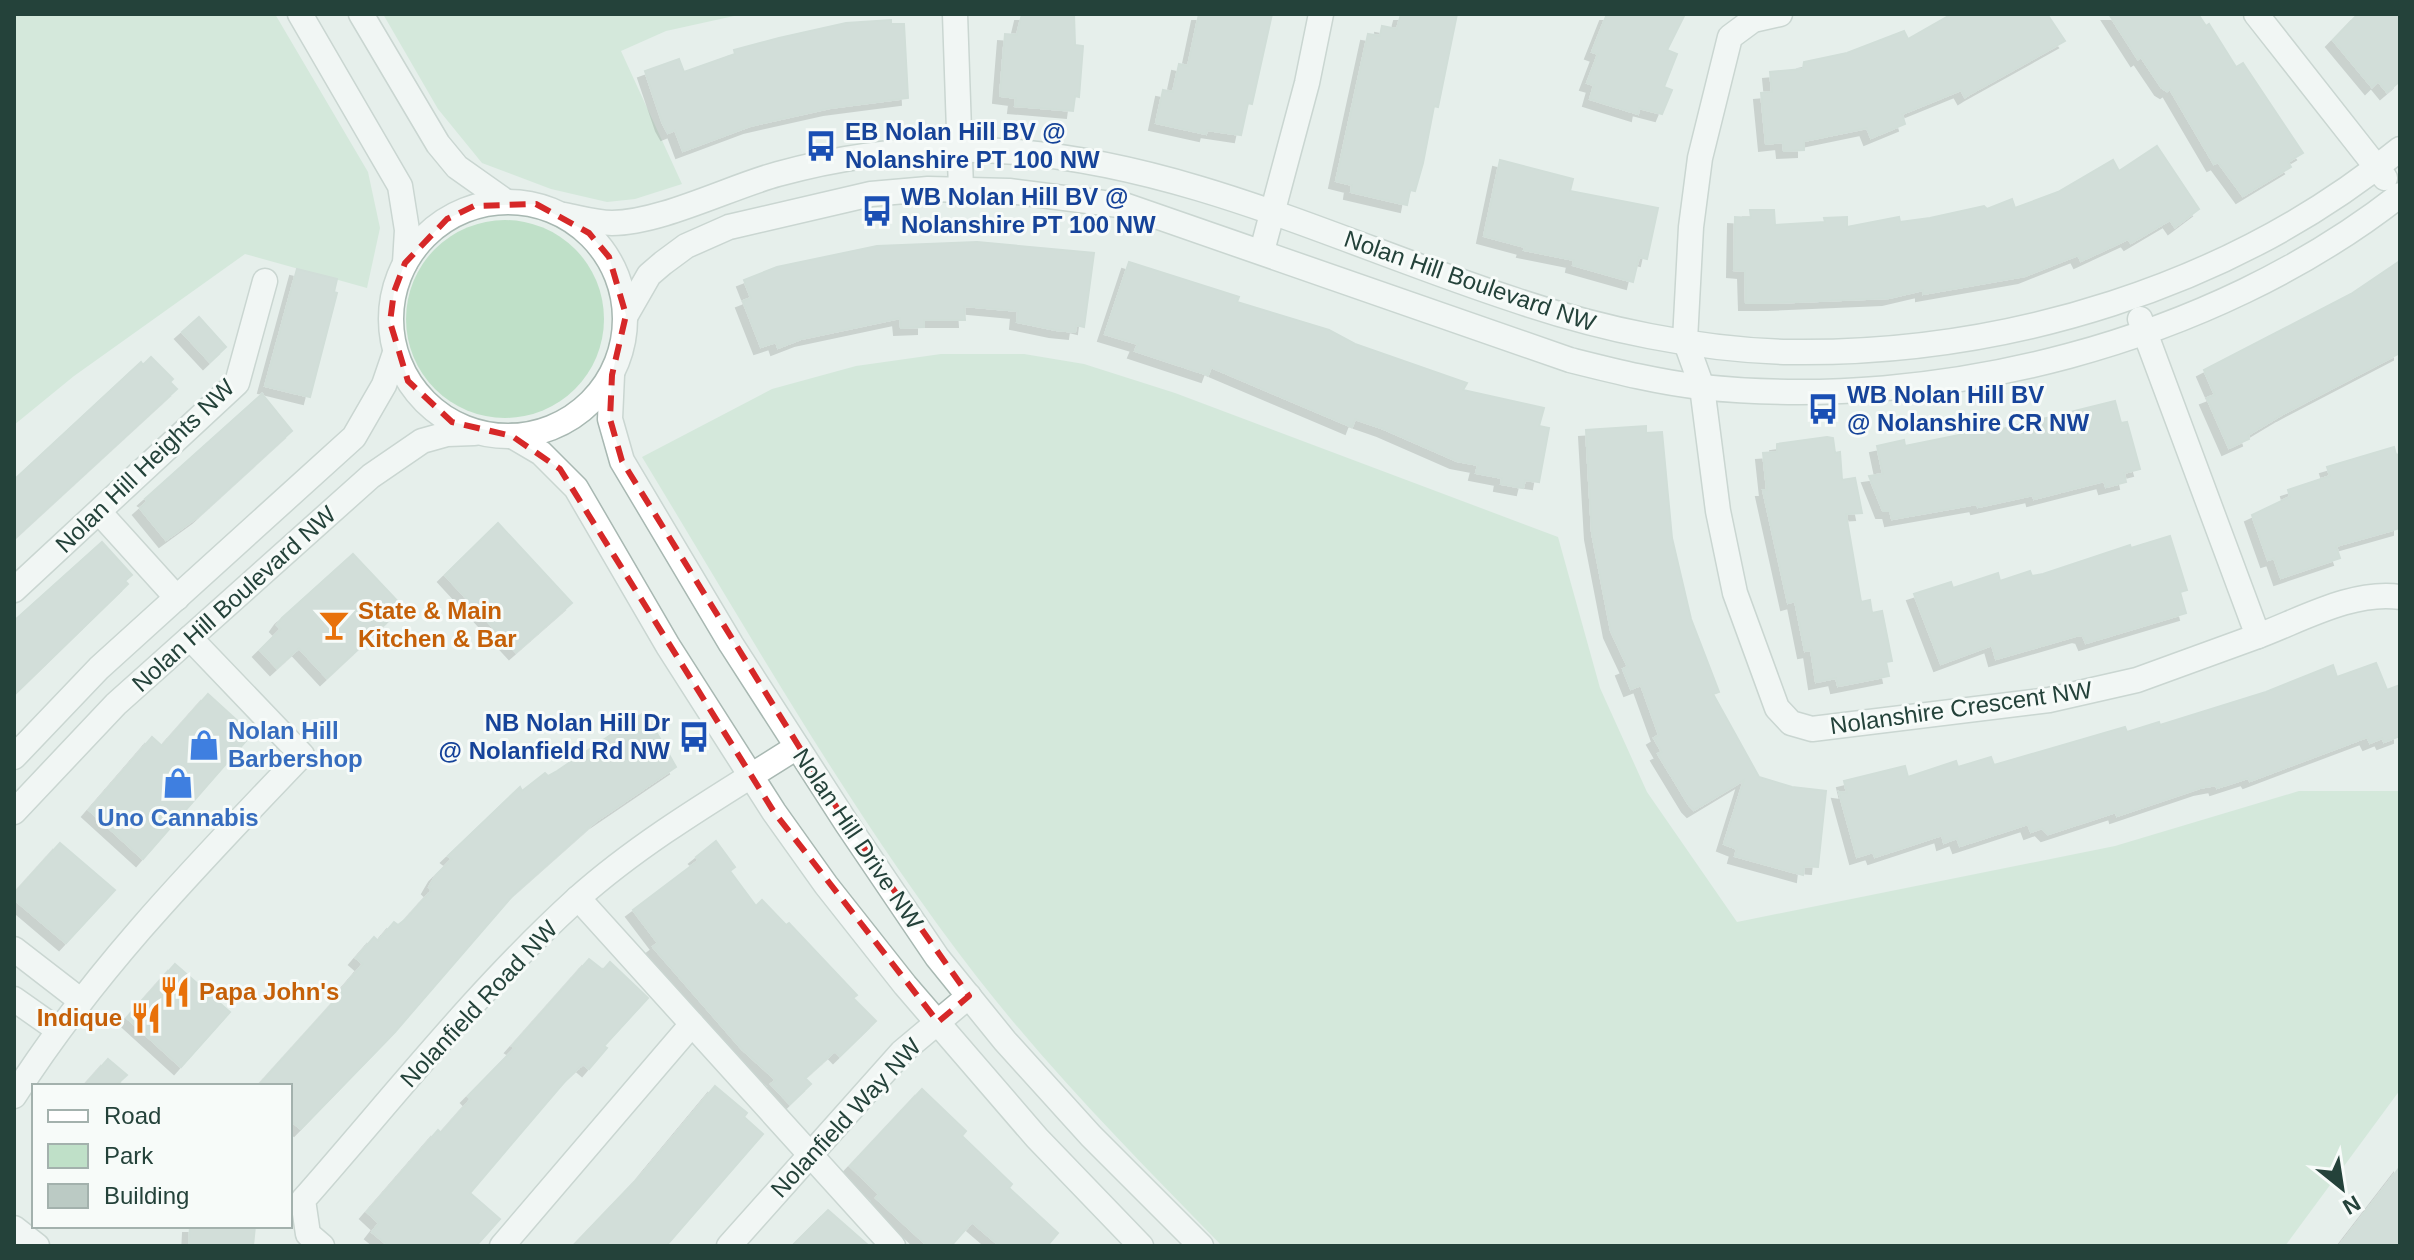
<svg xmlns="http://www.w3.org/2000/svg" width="2414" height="1260" font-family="Helvetica,sans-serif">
	<defs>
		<filter id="shadow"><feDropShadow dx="-7" dy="7" stdDeviation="0" flood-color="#0004"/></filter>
	</defs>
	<rect width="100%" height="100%" fill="#e6efeb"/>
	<g fill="#bfe0c8">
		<path d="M 14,14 L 275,14 L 368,172 L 380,228 L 367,288 L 245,254 L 74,376 L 14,425 Z"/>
		<path d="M 383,14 L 743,14 L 666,31 L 621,51 L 682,184 L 635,199 L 607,202 L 551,189 L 482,163 L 438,109 Z"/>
		<circle cx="505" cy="319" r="99"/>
		<path d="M 941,354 L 1024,354 L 1084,364 L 1175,393 L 1558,537 L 1600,688 L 1647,792 L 1737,922 L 2115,846 L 2299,791 L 2400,791 L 2400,1090 L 2285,1246 L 1222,1246 C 1138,1160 1051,1072 977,977 C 851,814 749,633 642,457 L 772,389 L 856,366 Z"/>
	</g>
	<g fill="#bbcac4" stroke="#b8c9c2" stroke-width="2" filter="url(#shadow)">
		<path d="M 1022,14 L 1074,14 L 1075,45 L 1083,46 L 1079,97 L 1075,96 L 1073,111 L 1015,106 L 1016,98 L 1000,96 L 1005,34 L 1017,35 Z"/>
		<path d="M 1199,14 L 1272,14 L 1252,104 L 1248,103 L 1241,135 L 1207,130 L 1206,134 L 1156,123 L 1163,90 L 1173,92 L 1179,64 L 1188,66 Z"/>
		<path d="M 1401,14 L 1457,14 L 1438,107 L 1434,106 L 1423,163 L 1415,191 L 1410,190 L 1407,205 L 1351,192 L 1352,185 L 1336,181 L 1368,34 L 1380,36 L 1382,26 L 1397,29 Z"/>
		<path d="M 1607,14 L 1685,14 L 1667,50 L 1677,54 L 1664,87 L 1672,90 L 1662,114 L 1639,108 L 1638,114 L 1590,99 L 1594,85 L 1587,83 L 1598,54 L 1592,52 Z"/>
		<path d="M 1952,14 L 2047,14 L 2065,41 L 1970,94 L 1965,97 L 1961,90 L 1902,114 L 1905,124 L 1871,138 L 1867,128 L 1804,141 L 1804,150 L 1784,151 L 1783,142 L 1766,144 L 1761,93 L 1772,92 L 1770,72 L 1803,69 L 1804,62 L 1847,53 L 1904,31 L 1908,39 Z"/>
		<path d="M 2109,14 L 2198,14 L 2206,26 L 2209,24 L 2236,67 L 2243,63 L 2303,153 L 2288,162 L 2291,167 L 2243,196 L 2218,162 L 2214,164 L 2170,89 L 2167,91 L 2162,88 L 2141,57 L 2138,59 Z"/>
		<path d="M 2358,14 L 2400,14 L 2400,81 L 2387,92 L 2378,81 L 2372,87 L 2333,40 Z"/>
		<path d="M 891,20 L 891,24 L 904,24 L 908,98 L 830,108 L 750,126 L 683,151 L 675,130 L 668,133 L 663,124 L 645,71 L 679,59 L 684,72 L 735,54 L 734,50 L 779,38 L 846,23 Z"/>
		<path d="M 2157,146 L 2199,209 L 2175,227 L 2170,220 L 2131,243 L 2128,239 L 2081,261 L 2078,255 L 2025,276 L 1923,294 L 1923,290 L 1889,298 L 1774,303 L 1746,303 L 1745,271 L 1734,270 L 1735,217 L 1751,218 L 1750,210 L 1774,210 L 1775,225 L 1825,222 L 1824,218 L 1847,217 L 1847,227 L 1899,217 L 1900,222 L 1930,218 L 1984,206 L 1987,209 L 2012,199 L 2015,208 L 2058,192 L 2113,160 L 2119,171 Z"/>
		<path d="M 1500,160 L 1573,179 L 1570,191 L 1658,208 L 1647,259 L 1639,257 L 1633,282 L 1573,265 L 1574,260 L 1524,250 L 1525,247 L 1484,236 Z"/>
		<path d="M 977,242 L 1094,253 L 1084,327 L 1076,325 L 1075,332 L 1056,330 L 1017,322 L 1018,311 L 964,306 L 965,320 L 924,320 L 924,327 L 901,328 L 900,318 L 801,339 L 778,348 L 776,342 L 761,347 L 743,301 L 751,298 L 744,280 L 777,267 L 877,246 Z"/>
		<path d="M 2400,261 L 2400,353 L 2283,414 L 2248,435 L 2249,439 L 2229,448 L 2207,398 L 2215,395 L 2204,370 L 2351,294 Z"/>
		<path d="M 1129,262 L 1239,297 L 1237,302 L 1329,330 L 1355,344 L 1467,383 L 1463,390 L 1544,408 L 1539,426 L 1549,428 L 1539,482 L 1525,480 L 1523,488 L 1501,484 L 1502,478 L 1476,473 L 1478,465 L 1457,461 L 1384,429 L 1355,419 L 1352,427 L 1211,367 L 1208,375 L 1135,351 L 1138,344 L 1105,334 Z"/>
		<path d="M 297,269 L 337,279 L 334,292 L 337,293 L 310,397 L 265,386 Z"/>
		<path d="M 199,317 L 226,347 L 210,362 L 182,332 Z"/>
		<path d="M 151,357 L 173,379 L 170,382 L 177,389 L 14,539 L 14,480 L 141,362 L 143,365 Z"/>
		<path d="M 262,394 L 292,431 L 199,516 L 166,540 L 140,508 L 148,501 L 145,499 Z"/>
		<path d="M 2115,401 L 2121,423 L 2127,422 L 2140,469 L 2124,473 L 2126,482 L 2106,487 L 2104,481 L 2034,499 L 2033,495 L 1978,507 L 1977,504 L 1892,519 L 1890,511 L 1883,511 L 1869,476 L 1883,474 L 1877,446 L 1904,440 L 1905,446 L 1989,429 L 1990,432 Z"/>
		<path d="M 1646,426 L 1646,433 L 1662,432 L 1672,538 L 1691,619 L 1719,692 L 1713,694 L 1759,777 L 1792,787 L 1826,791 L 1818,867 L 1804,866 L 1803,875 L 1735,856 L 1737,849 L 1724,844 L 1744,780 L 1694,810 L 1689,805 L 1658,754 L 1662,752 L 1654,738 L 1659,735 L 1641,685 L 1631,689 L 1623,669 L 1628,667 L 1611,631 L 1592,533 L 1586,430 Z"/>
		<path d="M 1827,437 L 1833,438 L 1835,453 L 1840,452 L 1842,480 L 1855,478 L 1862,513 L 1846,514 L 1861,602 L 1870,600 L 1872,613 L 1882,611 L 1892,661 L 1886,662 L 1889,676 L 1838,686 L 1836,678 L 1816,682 L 1811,650 L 1805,651 L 1795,601 L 1788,603 L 1763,490 L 1767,490 L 1763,453 L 1777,452 L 1777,444 Z"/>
		<path d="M 2394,447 L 2396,455 L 2400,454 L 2400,528 L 2336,546 L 2340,558 L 2281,578 L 2274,558 L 2268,560 L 2252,515 L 2290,497 L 2288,490 L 2330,476 L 2327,467 Z"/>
		<path d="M 498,523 L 572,603 L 516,652 L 445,575 Z"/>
		<path d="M 2170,536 L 2187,590 L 2180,592 L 2186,613 L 2086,643 L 2083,636 L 2079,635 L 1996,659 L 1992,645 L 1941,664 L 1914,594 L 1951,582 L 1953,588 L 1998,573 L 2000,581 L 2030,571 L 2032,576 L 2043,574 L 2130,545 L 2131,548 Z"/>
		<path d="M 102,542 L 132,575 L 125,581 L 128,584 L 14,695 L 14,621 Z"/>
		<path d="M 353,554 L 403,607 L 327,678 L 299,648 L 277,668 L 260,650 L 281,629 L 277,625 L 282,618 Z"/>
		<path d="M 2376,663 L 2387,690 L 2400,685 L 2400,736 L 2384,742 L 2382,738 L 2370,743 L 2367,737 L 2250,781 L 2248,778 L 2217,788 L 2216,785 L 2200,788 L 2117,816 L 2116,812 L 2048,834 L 2042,828 L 2031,832 L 2028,824 L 1960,846 L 1957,838 L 1944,843 L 1942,835 L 1875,857 L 1873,852 L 1857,857 L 1839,792 L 1847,793 L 1844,781 L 1905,766 L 1908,777 L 1956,761 L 1958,767 L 1991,757 L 1994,765 L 2125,727 L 2127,732 L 2159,722 L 2160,725 L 2266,692 L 2333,665 L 2337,677 Z"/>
		<path d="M 208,694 L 252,734 L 143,859 L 89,810 L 152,737 L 162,746 Z"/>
		<path d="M 645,712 L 676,767 L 595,822 L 514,894 L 395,1032 L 301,1129 L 290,1120 L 290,1086 L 258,1086 L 342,993 L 340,991 L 363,964 L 356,958 L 374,937 L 378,941 L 394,922 L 398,925 L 406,919 L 432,890 L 429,887 L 436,875 L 452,859 L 448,856 L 520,787 L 522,791 L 545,773 L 548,776 L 557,771 Z"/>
		<path d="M 716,841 L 735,867 L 730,871 L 756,906 L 762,900 L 786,925 L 789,923 L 857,995 L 853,998 L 876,1021 L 840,1056 L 835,1051 L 805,1078 L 811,1084 L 790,1104 L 771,1084 L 776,1080 L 742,1049 L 653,947 L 658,943 L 633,910 L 699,860 L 696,857 Z"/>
		<path d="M 60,843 L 115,890 L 66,943 L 14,899 L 14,894 Z"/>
		<path d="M 589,959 L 603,970 L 610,962 L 648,998 L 604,1046 L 607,1048 L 589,1069 L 583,1064 L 566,1080 L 470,1193 L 500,1219 L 476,1246 L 389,1246 L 372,1232 L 379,1223 L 367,1212 L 438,1130 L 441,1133 L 471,1099 L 468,1096 L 515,1048 L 512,1046 Z"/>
		<path d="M 175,964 L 230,1012 L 181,1067 L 127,1018 Z"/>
		<path d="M 108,1059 L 127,1075 L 115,1086 L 84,1086 Z"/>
		<path d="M 715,1086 L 747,1113 L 744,1117 L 763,1134 L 666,1246 L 573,1246 L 642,1174 Z"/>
		<path d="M 922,1089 L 966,1131 L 962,1136 L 1012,1184 L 1009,1188 L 1058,1233 L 1047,1246 L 1000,1246 L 972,1222 L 951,1246 L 928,1246 L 876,1198 L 879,1194 L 850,1166 Z"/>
		<path d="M 2400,1167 L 2400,1246 L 2339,1246 Z"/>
		<path d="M 828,1210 L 869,1246 L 792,1246 Z"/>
		<path d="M 190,1226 L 255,1226 L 253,1246 L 189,1246 Z"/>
	</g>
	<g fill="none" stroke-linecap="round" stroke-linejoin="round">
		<defs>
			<g id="minor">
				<path d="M 300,14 L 400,186 L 407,230 L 405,263"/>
				<path d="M 361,14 L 438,144 L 457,167 L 505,201"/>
				<path d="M 955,14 L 961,189"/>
				<path d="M 1780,14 L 1753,20 L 1730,37 L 1700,158 L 1691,227 L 1685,340 L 1702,387 L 1718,511 L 1735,593 L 1777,708 L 1791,723 L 1812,729 L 2049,700 L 2137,680 L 2258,636 L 2140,319"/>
				<path d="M 2256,14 L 2385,178"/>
				<circle cx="508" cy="319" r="117"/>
				<path d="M 564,215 C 580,218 596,223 612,223 C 660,223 730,187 778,174 C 857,152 936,145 1017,152 C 1193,167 1349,246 1515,300 C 1600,329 1698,350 1789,352 C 2006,355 2231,287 2400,149"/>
				<path d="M 1262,251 L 1307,83 L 1321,14"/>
				<path d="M 626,315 L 649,275 L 663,263 L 686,246 L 729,227 L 871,194 L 928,189 L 1009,191 L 1127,206 L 1570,360 C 1614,371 1657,382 1701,387 C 1939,412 2211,343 2400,195"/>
				<path d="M 612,375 L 610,419 L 622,461 L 731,644 L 847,824 L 937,957 L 1005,1041 L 1091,1136 L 1201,1246"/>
				<path d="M 512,436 L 541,453 L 576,488 L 668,646 L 774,812 L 826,885 L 905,985 L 1037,1138 L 1141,1246"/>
				<path d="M 100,513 L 177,598"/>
				<path d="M 14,590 L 237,383 L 265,281"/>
				<path d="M 2258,636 C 2301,620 2353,590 2400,597"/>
				<path d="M 14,757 L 99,668 L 354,437 L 384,385 L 395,353"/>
				<path d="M 14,812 L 116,704 L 371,476 L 422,441 L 447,434 L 474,433"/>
				<path d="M 578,898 L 893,1246"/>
				<path d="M 14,949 L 80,1000"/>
				<path d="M 14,999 L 58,1030"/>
				<path d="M 14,1096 C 95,969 199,863 302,755 L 190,638"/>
				<path d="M 14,1228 L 37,1246"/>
				<path d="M 322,1246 L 308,1234 L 303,1200 C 392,1099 477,990 577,899 C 643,840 723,794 797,747"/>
				<path d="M 502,1246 L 692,1024"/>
				<path d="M 729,1246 L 902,1052 L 969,996"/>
			</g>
		</defs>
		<use href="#minor" stroke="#a8b8b2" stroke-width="27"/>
		<use href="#minor" stroke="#fff" stroke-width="24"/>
	</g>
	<path d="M0 0H2414V1260H0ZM 536,204 L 589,233 L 609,257 L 626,315 L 612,375 L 610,419 L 622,461 L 847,824 L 969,996 L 938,1022 L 774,812 L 560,469 L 512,436 L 452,422 L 408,381 L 390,322 L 394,292 L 405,263 L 447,219 L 474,206 Z" fill="#e6efeb" fill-opacity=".55" fill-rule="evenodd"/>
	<path fill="none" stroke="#d62828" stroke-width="6" stroke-dasharray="16 10" stroke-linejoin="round" d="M 536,204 L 589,233 L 609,257 L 626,315 L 612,375 L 610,419 L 622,461 L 847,824 L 969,996 L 938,1022 L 774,812 L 560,469 L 512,436 L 452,422 L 408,381 L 390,322 L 394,292 L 405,263 L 447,219 L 474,206 Z"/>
	<defs>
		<symbol id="bus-bare" viewBox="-9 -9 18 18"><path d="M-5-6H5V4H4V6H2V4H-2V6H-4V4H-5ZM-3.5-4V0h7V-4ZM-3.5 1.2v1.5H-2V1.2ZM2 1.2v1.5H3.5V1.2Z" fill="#1a4fb4" stroke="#f7fbf9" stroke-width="2.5" paint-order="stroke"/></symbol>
		<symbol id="bar-bare" viewBox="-9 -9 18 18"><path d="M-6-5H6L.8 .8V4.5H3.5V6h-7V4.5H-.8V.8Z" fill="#e8710a" stroke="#f7fbf9" stroke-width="2.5" paint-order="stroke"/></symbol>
		<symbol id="shop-bare" viewBox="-9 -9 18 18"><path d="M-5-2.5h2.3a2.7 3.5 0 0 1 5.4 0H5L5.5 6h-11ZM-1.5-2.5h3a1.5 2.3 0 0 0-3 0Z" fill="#3f7fe0" stroke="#f7fbf9" stroke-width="2.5" paint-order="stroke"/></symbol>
		<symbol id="restaurant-bare" viewBox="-9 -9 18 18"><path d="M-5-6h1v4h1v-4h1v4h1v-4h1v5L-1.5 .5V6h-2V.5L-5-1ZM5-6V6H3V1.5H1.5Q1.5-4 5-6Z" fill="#e8710a" stroke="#f7fbf9" stroke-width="2.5" paint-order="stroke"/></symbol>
	</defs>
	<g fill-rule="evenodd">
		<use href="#bus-bare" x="799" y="124" width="44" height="44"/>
		<use href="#bus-bare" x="855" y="189" width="44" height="44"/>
		<use href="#bus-bare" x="1801" y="387" width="44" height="44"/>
		<use href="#bar-bare" x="312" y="603" width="44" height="44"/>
		<use href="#bus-bare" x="672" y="715" width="44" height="44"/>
		<use href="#shop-bare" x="182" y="723" width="44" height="44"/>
		<use href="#shop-bare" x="156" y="761" width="44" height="44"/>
		<use href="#restaurant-bare" x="153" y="970" width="44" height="44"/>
		<use href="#restaurant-bare" x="124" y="996" width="44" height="44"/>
	</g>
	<g text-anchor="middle" stroke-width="6" stroke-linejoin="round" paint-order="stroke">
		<g font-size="24" font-weight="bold" fill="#164399" stroke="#f7fbf9" text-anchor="start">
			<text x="845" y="140">EB Nolan Hill BV @<tspan x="845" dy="28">Nolanshire PT 100 NW</tspan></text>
			<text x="901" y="205">WB Nolan Hill BV @<tspan x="901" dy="28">Nolanshire PT 100 NW</tspan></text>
			<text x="1847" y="403">WB Nolan Hill BV<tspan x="1847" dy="28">@ Nolanshire CR NW</tspan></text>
			<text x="670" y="731" text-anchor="end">NB Nolan Hill Dr<tspan x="670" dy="28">@ Nolanfield Rd NW</tspan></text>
		</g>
		<g font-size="24" fill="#24423a" stroke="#f7fbf9">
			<text transform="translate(1470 281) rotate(19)" y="8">Nolan Hill Boulevard NW</text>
			<text transform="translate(145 466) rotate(-44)" y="8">Nolan Hill Heights NW</text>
			<text transform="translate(234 599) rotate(-42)" y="8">Nolan Hill Boulevard NW</text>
			<text transform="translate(1961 708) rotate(-8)" y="8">Nolanshire Crescent NW</text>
			<text transform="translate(858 839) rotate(56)" y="8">Nolan Hill Drive NW</text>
			<text transform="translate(479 1004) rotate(-47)" y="8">Nolanfield Road NW</text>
			<text transform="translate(846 1118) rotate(-47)" y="8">Nolanfield Way NW</text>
		</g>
		<g font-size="24" font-weight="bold" fill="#c56008" stroke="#f7fbf9" text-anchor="start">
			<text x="358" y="619">State &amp; Main<tspan x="358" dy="28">Kitchen &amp; Bar</tspan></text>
			<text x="199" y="1000">Papa John's</text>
			<text x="122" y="1026" text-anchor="end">Indique</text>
		</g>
		<g font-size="24" font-weight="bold" fill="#366cbe" stroke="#f7fbf9" text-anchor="start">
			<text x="228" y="739">Nolan Hill<tspan x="228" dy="28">Barbershop</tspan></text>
			<text x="178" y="826" text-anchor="middle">Uno Cannabis</text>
		</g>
	</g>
	<rect width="2414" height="1260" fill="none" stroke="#24423a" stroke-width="32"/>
	<rect x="32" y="1084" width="260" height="144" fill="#f7fbf9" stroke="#a3b1ad" stroke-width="2"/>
	<rect x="48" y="1110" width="40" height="12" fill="#ffffff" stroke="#a3b1ad" stroke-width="2"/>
	<text x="104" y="1124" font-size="24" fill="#24423a">Road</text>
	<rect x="48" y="1144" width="40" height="24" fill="#bfe0c8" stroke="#a3b1ad" stroke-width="2"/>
	<text x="104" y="1164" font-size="24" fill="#24423a">Park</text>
	<rect x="48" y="1184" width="40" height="24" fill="#bbcac4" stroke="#a3b1ad" stroke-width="2"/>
	<text x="104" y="1204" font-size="24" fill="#24423a">Building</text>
	<g transform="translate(2342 1188) rotate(150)" stroke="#f7fbf9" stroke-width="6" paint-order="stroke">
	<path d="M0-6L14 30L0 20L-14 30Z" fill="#24423a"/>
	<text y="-12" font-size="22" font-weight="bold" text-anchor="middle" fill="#24423a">N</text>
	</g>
</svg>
